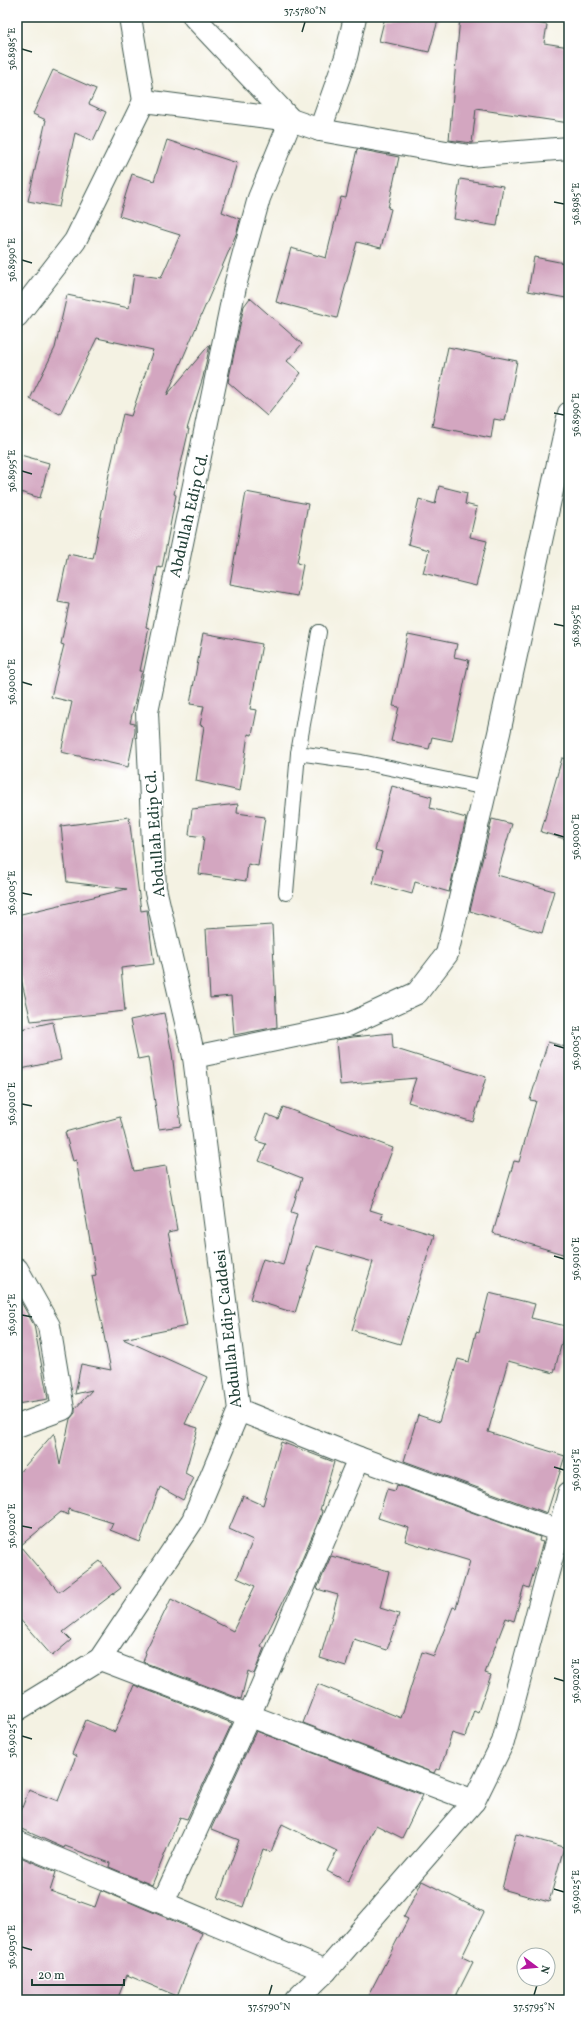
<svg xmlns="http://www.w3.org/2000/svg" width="586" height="2017" font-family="Vollkorn,serif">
	<rect width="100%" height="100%" fill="#fff"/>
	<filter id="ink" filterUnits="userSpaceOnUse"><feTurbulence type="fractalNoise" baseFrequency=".025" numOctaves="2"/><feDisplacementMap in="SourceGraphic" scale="8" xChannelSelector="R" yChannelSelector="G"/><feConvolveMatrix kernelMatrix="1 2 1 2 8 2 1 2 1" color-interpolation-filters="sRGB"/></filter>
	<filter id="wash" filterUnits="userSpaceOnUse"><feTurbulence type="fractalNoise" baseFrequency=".012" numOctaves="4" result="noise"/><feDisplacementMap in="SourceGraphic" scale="16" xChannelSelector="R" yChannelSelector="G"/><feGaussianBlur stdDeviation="0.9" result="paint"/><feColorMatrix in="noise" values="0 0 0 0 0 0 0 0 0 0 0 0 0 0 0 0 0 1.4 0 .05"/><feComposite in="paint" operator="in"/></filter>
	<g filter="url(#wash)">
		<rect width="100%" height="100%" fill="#f4f2e3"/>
		<g id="blocks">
			<g fill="#d3a6c0">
				<path d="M 385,17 L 439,17 L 429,52 L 379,41 Z"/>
				<path d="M 460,17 L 506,17 L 547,25 L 544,43 L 569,47 L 569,123 L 476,109 L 472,143 L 449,140 Z"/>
				<path d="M 53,70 L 96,89 L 89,104 L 106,112 L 93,141 L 75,133 L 59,207 L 28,201 L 46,120 L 33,114 Z"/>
				<path d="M 167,140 L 237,163 L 222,212 L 240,219 L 237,232 L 167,395 L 210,344 L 203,377 L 187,429 L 189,429 L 174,494 L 176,495 L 162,568 L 158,567 L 146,627 L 149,628 L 140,671 L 142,671 L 130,723 L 135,724 L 135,732 L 128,767 L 61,752 L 72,702 L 51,697 L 64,645 L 61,644 L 69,604 L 58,602 L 68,554 L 93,559 L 109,474 L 123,414 L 131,416 L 153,350 L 97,338 L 60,414 L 30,399 L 55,348 L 67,295 L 129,308 L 134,274 L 161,278 L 180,235 L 119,216 L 132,174 L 154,181 Z"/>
				<path d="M 357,149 L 399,157 L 388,208 L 391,209 L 381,248 L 357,242 L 337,318 L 276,302 L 291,248 L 326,258 L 341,197 L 346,198 Z"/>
				<path d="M 460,179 L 503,186 L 497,226 L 454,219 Z"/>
				<path d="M 534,257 L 569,264 L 569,279 L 566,298 L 528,291 Z"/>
				<path d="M 250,298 L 302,344 L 287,361 L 301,373 L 267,416 L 228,382 L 244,306 Z"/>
				<path d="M 448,347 L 517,361 L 505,421 L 494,419 L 491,438 L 432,426 Z"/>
				<path d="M 17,454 L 49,463 L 40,498 L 17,491 Z"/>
				<path d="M 439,486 L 467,493 L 465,504 L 477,507 L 470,537 L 487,541 L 476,586 L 423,573 L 429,550 L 408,544 L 419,499 L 435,504 Z"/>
				<path d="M 246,492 L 308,504 L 297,563 L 303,565 L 297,596 L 230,584 Z"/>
				<path d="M 203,633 L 262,644 L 250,709 L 257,710 L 252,735 L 248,734 L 240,791 L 196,781 L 204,726 L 200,725 L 204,706 L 190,704 Z"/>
				<path d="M 408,634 L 457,644 L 454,657 L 469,660 L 452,741 L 432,737 L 429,749 L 391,741 L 399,707 L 393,706 Z"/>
				<path d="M 562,758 L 569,759 L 569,840 L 541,832 Z"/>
				<path d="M 392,786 L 432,797 L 430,808 L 466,818 L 449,892 L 415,882 L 412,894 L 373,883 L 382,852 L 375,850 Z"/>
				<path d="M 238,804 L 237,813 L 265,817 L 258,866 L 248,864 L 246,881 L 199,874 L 204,837 L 189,835 L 192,809 Z"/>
				<path d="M 129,817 L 141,911 L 147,910 L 154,964 L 121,968 L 125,1011 L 31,1021 L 17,962 L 17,915 L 127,889 L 67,882 L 61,826 Z"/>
				<path d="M 492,819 L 512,824 L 497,875 L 554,891 L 542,933 L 470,911 Z"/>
				<path d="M 272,925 L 277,1027 L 234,1035 L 231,996 L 210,998 L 206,929 Z"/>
				<path d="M 164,1013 L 172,1053 L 181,1126 L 159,1129 L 148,1057 L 138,1059 L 130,1020 Z"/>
				<path d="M 53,1022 L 61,1060 L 17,1070 L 17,1030 Z"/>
				<path d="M 392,1033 L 393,1048 L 486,1077 L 473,1122 L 408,1102 L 416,1078 L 340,1085 L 336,1040 L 353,1037 Z"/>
				<path d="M 548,1042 L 569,1048 L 569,1256 L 493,1233 L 514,1161 L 519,1162 L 536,1101 L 530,1100 Z"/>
				<path d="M 283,1107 L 393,1148 L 370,1210 L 383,1214 L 381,1219 L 434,1235 L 400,1344 L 352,1330 L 373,1262 L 316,1246 L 295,1313 L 250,1299 L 263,1259 L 283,1265 L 297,1214 L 291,1212 L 302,1178 L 259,1161 L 266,1144 L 256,1141 L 266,1114 L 278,1119 Z"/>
				<path d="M 120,1117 L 134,1171 L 166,1166 L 177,1230 L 168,1232 L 187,1326 L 123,1339 L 207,1377 L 185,1424 L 198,1428 L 185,1473 L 194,1478 L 183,1500 L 160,1487 L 140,1542 L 110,1530 L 113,1523 L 68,1509 L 69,1515 L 61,1512 L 20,1546 L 59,1592 L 100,1561 L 121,1588 L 63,1632 L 71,1640 L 52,1656 L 17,1616 L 17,1475 L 54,1433 L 60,1465 L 70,1419 L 75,1413 L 75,1409 L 92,1390 L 75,1394 L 81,1364 L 111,1370 L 92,1276 L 96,1275 L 76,1160 L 73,1161 L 65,1132 Z"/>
				<path d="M 489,1293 L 535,1304 L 531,1318 L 566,1326 L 554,1373 L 508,1361 L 488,1432 L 565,1456 L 547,1513 L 404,1461 L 418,1415 L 439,1422 L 458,1359 L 469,1362 L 476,1332 L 479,1333 Z"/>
				<path d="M 17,1302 L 21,1302 L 34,1325 L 48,1399 L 17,1404 Z"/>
				<path d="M 281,1442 L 334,1462 L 320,1510 L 322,1510 L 321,1515 L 292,1583 L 261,1646 L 264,1648 L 254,1674 L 248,1671 L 241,1699 L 143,1662 L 146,1653 L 145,1652 L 171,1599 L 233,1631 L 255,1586 L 237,1578 L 253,1540 L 229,1529 L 243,1496 L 263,1505 Z"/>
				<path d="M 397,1485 L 540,1537 L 539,1541 L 543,1542 L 529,1588 L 524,1586 L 514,1621 L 506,1618 L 485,1673 L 491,1675 L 478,1712 L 474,1710 L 465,1737 L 452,1733 L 440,1770 L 436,1769 L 434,1773 L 303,1723 L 318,1684 L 401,1718 L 422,1652 L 434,1656 L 453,1607 L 456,1608 L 470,1561 L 405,1541 L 409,1528 L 378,1518 L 387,1489 L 395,1491 Z"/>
				<path d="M 331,1556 L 389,1571 L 380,1608 L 399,1614 L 387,1650 L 354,1639 L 346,1666 L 320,1658 L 338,1595 L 317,1589 Z"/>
				<path d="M 134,1685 L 232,1723 L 187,1819 L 180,1817 L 152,1885 L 109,1867 L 110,1863 L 65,1846 L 64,1848 L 17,1827 L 17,1820 L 29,1790 L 58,1801 L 76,1756 L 72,1754 L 86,1720 L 115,1732 Z"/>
				<path d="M 256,1731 L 423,1795 L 402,1838 L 376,1825 L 348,1882 L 327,1871 L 337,1851 L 282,1824 L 271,1852 L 263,1849 L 243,1907 L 218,1898 L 239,1840 L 211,1829 Z"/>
				<path d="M 516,1834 L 564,1847 L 549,1902 L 502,1889 Z"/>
				<path d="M 18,1856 L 56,1872 L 50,1891 L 95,1907 L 101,1890 L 202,1933 L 177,1996 L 127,1975 L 117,2000 L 17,2000 Z"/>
				<path d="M 422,1881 L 484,1912 L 462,1957 L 473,1962 L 454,2000 L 366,2000 L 408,1919 L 404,1917 Z"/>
			</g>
		</g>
	</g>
	<g filter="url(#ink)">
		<use href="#blocks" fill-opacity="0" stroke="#3f584e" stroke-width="1"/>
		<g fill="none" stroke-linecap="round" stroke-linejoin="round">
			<defs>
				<g id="service">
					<path d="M 319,632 L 298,753 L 361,762 L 486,788"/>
					<path d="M 286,893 L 298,753"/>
				</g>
				<g id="minor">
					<path d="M 130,17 L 144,101"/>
					<path d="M 194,17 L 291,120 L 259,198 L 236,282 L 147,712 L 155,888 L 194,1057 L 348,1025 L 417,993 L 447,954 L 499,733 L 569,413"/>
					<path d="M 355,17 L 346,57 L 320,130 L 469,156 L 569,148"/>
					<path d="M 17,316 L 75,241 L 144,101 L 291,120 L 320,130"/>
					<path d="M 17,1269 L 49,1326 L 63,1409 L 17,1426"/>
					<path d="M 359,1458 L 559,1531"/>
					<path d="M 100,1659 L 474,1801"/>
					<path d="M 17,1842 L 326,1971"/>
					<path d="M 163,1902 L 249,1716 L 359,1458 L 239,1410"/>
					<path d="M 296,2000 L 326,1971 L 474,1801 L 503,1742 L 569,1493"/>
				</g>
				<path id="tertiary" d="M 17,1710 L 100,1659 L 193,1520 L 239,1410 L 194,1057"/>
			</defs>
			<use href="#service" stroke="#3f584e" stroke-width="16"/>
			<use href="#minor" stroke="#3f584e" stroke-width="24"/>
			<use href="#tertiary" stroke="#3f584e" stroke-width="24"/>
			<use href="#service" stroke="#fff" stroke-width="14"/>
			<use href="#minor" stroke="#fff" stroke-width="22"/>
			<use href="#tertiary" stroke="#fff" stroke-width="22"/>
		</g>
	</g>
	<path fill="none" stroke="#1f3d34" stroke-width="1.5" d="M 302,32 L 305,22M 22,49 L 32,52M 554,202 L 564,204M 22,260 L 32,263M 554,413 L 564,415M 22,471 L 32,474M 554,624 L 564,626M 22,682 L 32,685M 554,834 L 564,837M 22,893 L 32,895M 554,1045 L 564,1048M 22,1104 L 32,1106M 554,1256 L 564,1259M 22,1315 L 32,1317M 554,1467 L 564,1470M 22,1526 L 32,1528M 554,1678 L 564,1681M 22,1736 L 32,1739M 554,1889 L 564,1892M 22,1947 L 32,1950M 269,1995 L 272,1985M 534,1995 L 537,1985"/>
	<g text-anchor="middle" stroke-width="3" stroke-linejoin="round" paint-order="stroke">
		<g font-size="16" fill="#1f3d34" stroke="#fff">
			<text transform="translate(188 515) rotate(-77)" y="6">Abdullah Edip Cd.</text>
			<text transform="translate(154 834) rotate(-94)" y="6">Abdullah Edip Cd.</text>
			<text transform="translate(227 1329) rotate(-96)" y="6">Abdullah Edip Caddesi</text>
		</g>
	</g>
	<rect width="586" height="2017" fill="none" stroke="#fff" stroke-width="44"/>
	<g transform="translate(536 1967) rotate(106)"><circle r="19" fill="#ffffff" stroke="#a5b1ae"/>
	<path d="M0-3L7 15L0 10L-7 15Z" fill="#b5179e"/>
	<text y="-6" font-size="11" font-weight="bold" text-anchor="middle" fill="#1f3d34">N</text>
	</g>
	<path d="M32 1979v6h92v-6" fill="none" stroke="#1f3d34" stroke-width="2"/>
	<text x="38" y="1979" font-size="12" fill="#1f3d34" stroke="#ffffff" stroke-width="3" paint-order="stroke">20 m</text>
	<rect x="22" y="22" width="542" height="1973" fill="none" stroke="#1f3d34" stroke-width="1.5"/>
	<g font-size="10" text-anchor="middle" fill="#1f3d34">
		<text x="305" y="14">37.5780°N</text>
		<text transform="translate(11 49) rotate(-90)" y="4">36.8985°E</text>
		<text transform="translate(575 204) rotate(-90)" y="4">36.8985°E</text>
		<text transform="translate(11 260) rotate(-90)" y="4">36.8990°E</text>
		<text transform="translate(575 415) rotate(-90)" y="4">36.8990°E</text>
		<text transform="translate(11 471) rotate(-90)" y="4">36.8995°E</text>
		<text transform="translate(575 626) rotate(-90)" y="4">36.8995°E</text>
		<text transform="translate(11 682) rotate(-90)" y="4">36.9000°E</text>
		<text transform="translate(575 837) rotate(-90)" y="4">36.9000°E</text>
		<text transform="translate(11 893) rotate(-90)" y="4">36.9005°E</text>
		<text transform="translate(575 1048) rotate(-90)" y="4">36.9005°E</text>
		<text transform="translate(11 1104) rotate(-90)" y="4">36.9010°E</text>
		<text transform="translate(575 1259) rotate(-90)" y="4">36.9010°E</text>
		<text transform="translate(11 1315) rotate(-90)" y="4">36.9015°E</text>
		<text transform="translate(575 1470) rotate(-90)" y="4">36.9015°E</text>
		<text transform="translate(11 1526) rotate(-90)" y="4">36.9020°E</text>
		<text transform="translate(575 1681) rotate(-90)" y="4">36.9020°E</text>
		<text transform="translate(11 1736) rotate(-90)" y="4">36.9025°E</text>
		<text transform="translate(575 1892) rotate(-90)" y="4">36.9025°E</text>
		<text transform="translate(11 1947) rotate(-90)" y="4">36.9030°E</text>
		<text x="269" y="2010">37.5790°N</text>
		<text x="534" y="2010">37.5795°N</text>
	</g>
</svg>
